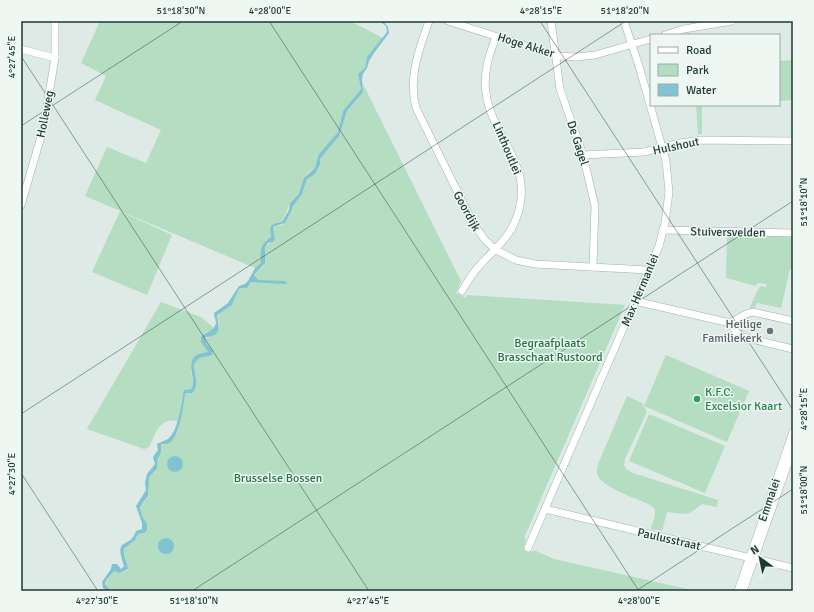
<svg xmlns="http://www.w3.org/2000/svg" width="814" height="612" font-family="Signika,sans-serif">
	<rect width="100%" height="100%" fill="#ddeae5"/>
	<g fill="#b5ddc1">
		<path d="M 100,21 L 350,21 L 383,38 L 367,57 L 365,68 L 358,74 L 361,89 L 343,111 L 338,132 L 319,154 L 317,166 L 307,174 L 300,188 L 297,197 L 291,201 L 282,222 L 276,223 L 270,230 L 271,238 L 266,240 L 261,263 L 255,268 L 85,196 L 107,147 L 146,163 L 161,130 L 95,100 L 106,76 L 81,63 Z"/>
		<path d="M 793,60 L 793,100 L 779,101 L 779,61 Z"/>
		<path d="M 363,84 L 461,281 L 456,293 L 466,298 L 467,295 L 625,305 L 524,538 L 526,540 L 524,548 L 533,552 L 534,550 L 554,559 L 696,591 L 111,591 L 106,586 L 107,580 L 113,571 L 120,573 L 128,570 C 129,563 124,557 124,550 L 136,538 L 138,534 L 147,530 C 148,521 138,515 141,506 C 142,502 146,500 148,496 C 149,490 147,483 149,477 C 151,473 154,474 156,471 C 157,469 161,447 161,444 L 171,441 C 180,425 183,411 185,394 L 187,393 L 190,393 L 196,381 L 194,364 L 199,358 L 209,356 L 212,354 L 213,351 L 207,344 L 206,338 L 217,333 L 219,325 L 218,314 L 232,305 L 239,289 L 241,288 L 246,288 L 256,273 L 264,265 C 267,255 259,246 273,242 L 275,238 L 273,228 L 275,226 L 282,225 L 285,223 L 291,212 L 293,206 L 302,194 L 307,179 L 315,174 L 320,166 L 320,159 L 339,136 L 347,111 L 363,92 Z"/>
		<path d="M 696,105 L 702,105 L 702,134 L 698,134 Z"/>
		<path d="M 120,211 L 172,235 L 147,295 L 92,272 Z"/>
		<path d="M 727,236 L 793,236 L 793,269 L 790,269 L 781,308 L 757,303 L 754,309 L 751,309 L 750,307 L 758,289 L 761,286 L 766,287 L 767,284 L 757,283 L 756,286 L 726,278 Z"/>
		<path d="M 161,302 L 201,317 L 214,328 L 212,331 L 202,336 L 208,353 L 199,354 L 191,370 L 193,384 L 191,389 L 186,389 L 183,395 L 178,421 C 159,417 156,433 149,447 L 144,449 L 87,429 Z"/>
		<path d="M 666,355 L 749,391 L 727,442 L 644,406 Z"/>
		<path d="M 627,396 L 642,403 L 647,412 L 625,459 L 624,465 L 626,469 L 633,473 L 718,500 L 717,507 L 702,504 L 690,513 L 684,514 L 667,512 L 662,531 L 651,529 C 652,524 656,515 655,510 C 654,507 651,506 648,504 C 636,498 604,488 598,476 C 596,472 597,468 598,464 Z"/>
		<path d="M 649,414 L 725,446 L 705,493 L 629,461 Z"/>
	</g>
	<g fill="#82c3d2">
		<path d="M 379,21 L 384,22 L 388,27 L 389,33 L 374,53 L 369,61 L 367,68 L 363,74 L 362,79 L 363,92 L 347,111 L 339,136 L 320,159 L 320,165 L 315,174 L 307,179 L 302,194 L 293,206 L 291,212 L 285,223 L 275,226 L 273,227 L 275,239 L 273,242 L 268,243 L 265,247 L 265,263 L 254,275 L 258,280 L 284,281 L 287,283 L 285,284 L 251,282 L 247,288 L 241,288 L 239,289 L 232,305 L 217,315 C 219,327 222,336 206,337 L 205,338 L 207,344 L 213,351 L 212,355 L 209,356 L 199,358 L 194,364 C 194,374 200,386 192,393 L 187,393 L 185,394 C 184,404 179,441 167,444 C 166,444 162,444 161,444 L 161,452 L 158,459 L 157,469 L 149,477 L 148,496 L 143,502 L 140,508 L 142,516 L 147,524 L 147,530 L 144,533 L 138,534 L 135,540 L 124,549 C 123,557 128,562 128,569 L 120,573 L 114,571 L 107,579 L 105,584 L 111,591 L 107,591 L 103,588 L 102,582 L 111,569 L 112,564 L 117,564 L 121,569 L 124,566 C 113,535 130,550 136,531 L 142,529 L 142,523 L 136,506 L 146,490 L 145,482 L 147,474 L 155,464 L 153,457 L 158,450 L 157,444 C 160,442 165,441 168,439 C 179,430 181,403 184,390 L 191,389 C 198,380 183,361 199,354 C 202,353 205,353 208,352 L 201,342 L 201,337 C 206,332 214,332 216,323 C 216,319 214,317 214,313 L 228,303 L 239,286 L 245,284 L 248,281 L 255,268 L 261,263 C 260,251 260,244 271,237 L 270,230 L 271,226 L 276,223 L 282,222 L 289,210 L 290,203 L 298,195 L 304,178 L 315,168 L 319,154 L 338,132 L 343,111 L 361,89 L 358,74 L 365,68 L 367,57 L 387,32 L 386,26 Z"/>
		<circle cx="175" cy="464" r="8"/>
		<circle cx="166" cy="546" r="8"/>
	</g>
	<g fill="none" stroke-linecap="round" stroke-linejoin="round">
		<defs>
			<g id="minor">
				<path d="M 429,21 C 419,50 408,77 416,108 L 473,223 L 485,240 L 496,250 L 516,260 L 535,264 L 648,270"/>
				<path d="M 448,21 L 532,48 L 560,56 L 577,57 L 595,55 L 651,39"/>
				<path d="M 551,21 L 560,89 L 583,155 L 595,206 L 593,267"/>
				<path d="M 665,35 L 684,29 L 732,21"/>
				<path d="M 21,49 L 55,58"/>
				<path d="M 583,155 L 644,152 L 680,143 L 701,140 L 793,141"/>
				<path d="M 21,205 L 43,130 L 55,58 L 55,21"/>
				<path d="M 663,230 L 793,233"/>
				<path d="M 462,291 C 466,284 470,277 475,271 C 489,253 508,241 516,219 C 537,165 492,139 486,93 C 483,73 489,55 496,37"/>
				<path d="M 635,301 L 730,323 L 746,314 L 753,312 L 793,321"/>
				<path d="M 730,323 L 739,336 L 793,349"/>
				<path d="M 545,509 L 793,568"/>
				<path d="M 528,548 L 635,301 L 659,246 L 665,223 L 669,192 L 666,161 L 639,66 L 624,21"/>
				<path d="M 738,591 L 793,432"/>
				<path d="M 743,591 L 793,449"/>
			</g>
		</defs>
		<use href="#minor" stroke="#a0b2ac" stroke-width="8"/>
		<use href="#minor" stroke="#fff" stroke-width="7"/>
	</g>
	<path fill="none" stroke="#1e3a33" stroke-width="1" stroke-opacity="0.45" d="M 269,21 L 639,591M 540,21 L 793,410M 21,56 L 369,591M 21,126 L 183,21M 21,414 L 626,21M 21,473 L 98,591M 192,591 L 793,201M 636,591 L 793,489"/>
	<circle fill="#6b7280" stroke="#eef7f2" stroke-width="1.5" cx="770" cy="331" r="4"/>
	<circle fill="#2e9e5b" stroke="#eef7f2" stroke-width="1.5" cx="697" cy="399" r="4"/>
	<g text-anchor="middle" stroke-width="3" stroke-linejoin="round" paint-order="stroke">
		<g font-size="12" fill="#1e3a33" stroke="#eef7f2">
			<text transform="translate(526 45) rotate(17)" y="4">Hoge Akker</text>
			<text transform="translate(45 114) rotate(-79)" y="4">Holleweg</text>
			<text transform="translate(578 143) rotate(72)" y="4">De Gagel</text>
			<text transform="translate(676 146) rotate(-12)" y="4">Hulshout</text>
			<text transform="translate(507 148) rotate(67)" y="4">Linthoutlei</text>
			<text transform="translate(467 211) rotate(61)" y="4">Goordijk</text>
			<text transform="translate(728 232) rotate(1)" y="4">Stuiversvelden</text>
			<text transform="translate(640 290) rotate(-67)" y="4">Max Hermanlei</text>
			<text transform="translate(769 500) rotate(-71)" y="4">Emmalei</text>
			<text transform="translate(669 539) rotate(13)" y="4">Paulusstraat</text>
		</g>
		<g font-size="12" fill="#5b616d" stroke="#eef7f2" text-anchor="end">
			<text x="762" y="328">Heilige<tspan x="762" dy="14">Familiekerk</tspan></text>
		</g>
		<g font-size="12" fill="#277247" stroke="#eef7f2">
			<text x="550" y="347">Begraafplaats<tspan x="550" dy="14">Brasschaat Rustoord</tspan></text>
			<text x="278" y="482">Brusselse Bossen</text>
		</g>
		<g font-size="12" fill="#27864d" stroke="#eef7f2" text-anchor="start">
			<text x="705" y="396">K.F.C.<tspan x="705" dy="14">Excelsior Kaart</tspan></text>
		</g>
	</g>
	<rect width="814" height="612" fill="none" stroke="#eef7f2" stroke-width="44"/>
	<rect x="650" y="34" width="130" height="72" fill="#eef7f2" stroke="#9baba6"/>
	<rect x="658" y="47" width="20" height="6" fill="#ffffff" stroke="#9baba6"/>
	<text x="686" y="54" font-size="12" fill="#1e3a33">Road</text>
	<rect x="658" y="64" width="20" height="12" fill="#b5ddc1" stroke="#9baba6"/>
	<text x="686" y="74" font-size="12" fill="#1e3a33">Park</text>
	<rect x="658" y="84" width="20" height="12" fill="#82c3d2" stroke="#9baba6"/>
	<text x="686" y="94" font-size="12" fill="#1e3a33">Water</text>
	<g transform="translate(760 558) rotate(327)" stroke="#eef7f2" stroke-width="3" paint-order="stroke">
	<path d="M0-3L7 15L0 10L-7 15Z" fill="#1e3a33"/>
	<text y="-6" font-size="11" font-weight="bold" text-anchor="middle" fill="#1e3a33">N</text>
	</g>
	<rect x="22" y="22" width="770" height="568" fill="none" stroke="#1e3a33" stroke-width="1.5"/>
	<g font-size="10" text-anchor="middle" fill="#1e3a33">
		<text x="181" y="14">51°18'30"N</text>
		<text x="270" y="14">4°28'00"E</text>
		<text x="541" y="14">4°28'15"E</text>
		<text x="625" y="14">51°18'20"N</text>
		<text transform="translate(11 57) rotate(-90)" y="4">4°27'45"E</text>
		<text transform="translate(803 202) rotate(-90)" y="4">51°18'10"N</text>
		<text transform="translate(803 409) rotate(-90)" y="4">4°28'15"E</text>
		<text transform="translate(11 474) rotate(-90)" y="4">4°27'30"E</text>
		<text transform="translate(803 490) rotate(-90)" y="4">51°18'00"N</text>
		<text x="97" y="604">4°27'30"E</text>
		<text x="194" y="604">51°18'10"N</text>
		<text x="368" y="604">4°27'45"E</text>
		<text x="639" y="604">4°28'00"E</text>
	</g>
</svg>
